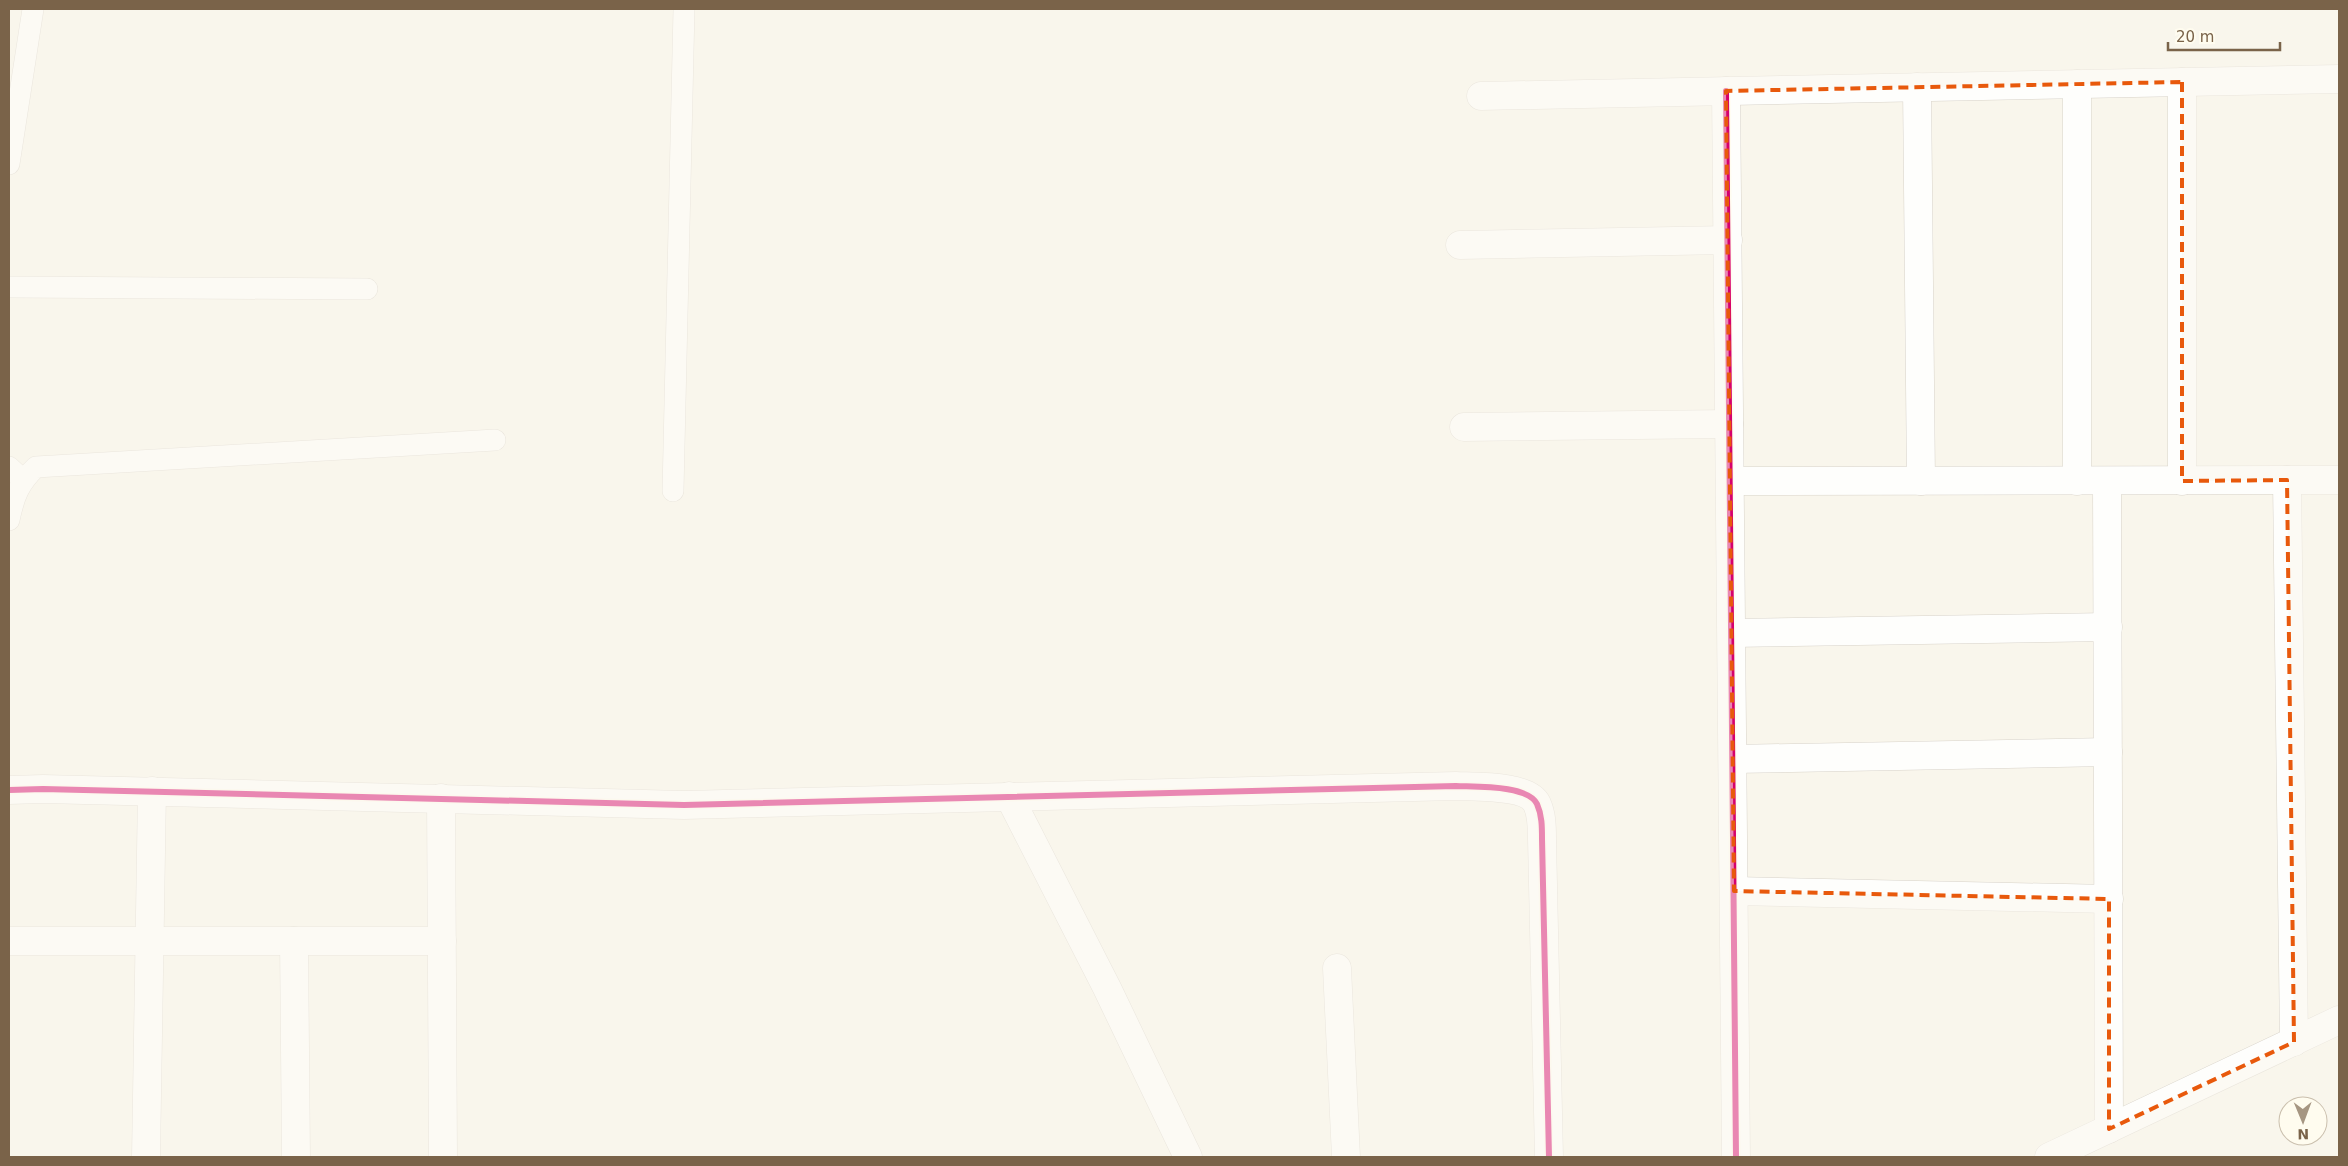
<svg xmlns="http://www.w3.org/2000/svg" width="2348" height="1166" font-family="'DejaVu Sans',sans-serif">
	<rect width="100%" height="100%" fill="#f9f6ec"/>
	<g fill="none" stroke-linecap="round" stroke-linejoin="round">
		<defs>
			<g id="lane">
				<path d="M 9,164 L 33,9"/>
				<path d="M 9,287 L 367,289"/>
				<path d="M 9,467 L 23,480"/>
				<path d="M 673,491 L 684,9"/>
				<path d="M 9,520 C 14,496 19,483 36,467 L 495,440"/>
			</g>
			<g id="street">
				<path d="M 1917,87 L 1921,481"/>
				<path d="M 1726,91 L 1736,1157"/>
				<path d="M 1481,96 L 2339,79"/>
				<path d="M 1460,245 L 1728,240"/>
				<path d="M 1464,427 L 1729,424"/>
				<path d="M 2287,480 L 2294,1042"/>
				<path d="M 1730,481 L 2339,480"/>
				<path d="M 2077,481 L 2077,84"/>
				<path d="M 2107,481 L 2109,1129"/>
				<path d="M 2182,481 L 2182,82"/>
				<path d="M 1732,633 L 2108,627"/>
				<path d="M 1733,759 L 2108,752"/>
				<path d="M 9,790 L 43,789 L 684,805 L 1456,786 C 1476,787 1528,785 1537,804 C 1542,815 1542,827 1542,839 L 1549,1157"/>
				<path d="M 1009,796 L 1107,988 L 1188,1157"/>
				<path d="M 441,798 L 443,1157"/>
				<path d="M 1734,891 L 2109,899"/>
				<path d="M 9,941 L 442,941"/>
				<path d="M 294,941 L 296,1157"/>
				<path d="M 1337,968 L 1346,1157"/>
				<path d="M 146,1157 L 152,791"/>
				<path d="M 2049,1157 L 2339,1020"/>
			</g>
		</defs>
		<use href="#lane" stroke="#d8d3ca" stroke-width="22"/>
		<use href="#street" stroke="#d8d3ca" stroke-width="29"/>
		<use href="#lane" stroke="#fefefc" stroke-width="21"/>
		<use href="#street" stroke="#fefefc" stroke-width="28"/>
		<defs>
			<g id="cycleway">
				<path d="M 1726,91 L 1736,1157"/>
				<path d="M 9,790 L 43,789 L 684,805 L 1456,786 C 1476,787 1528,785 1537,804 C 1542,815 1542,827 1542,839 L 1549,1157"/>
			</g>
		</defs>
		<use href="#cycleway" stroke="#fffcef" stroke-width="9"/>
		<use href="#cycleway" stroke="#d6006c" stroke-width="6"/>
	</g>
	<path d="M0 0H2348V1166H0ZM 2182,82 L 2182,481 L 2287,480 L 2294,1042 L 2109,1129 L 2109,899 L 1734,891 L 1726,91 Z" fill="#f9f6ec" fill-opacity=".55" fill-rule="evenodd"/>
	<path fill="none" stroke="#e8590c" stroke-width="4" stroke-dasharray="10 6" stroke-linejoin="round" d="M 2182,82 L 2182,481 L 2287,480 L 2294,1042 L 2109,1129 L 2109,899 L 1734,891 L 1726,91 Z"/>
	<rect width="2348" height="1166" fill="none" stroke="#7a6349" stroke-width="20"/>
	<g transform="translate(2303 1121) rotate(179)"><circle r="24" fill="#fffcef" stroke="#cabfad"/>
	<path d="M0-4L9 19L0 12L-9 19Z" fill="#a69682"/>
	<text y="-8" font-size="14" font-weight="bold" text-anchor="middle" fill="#7a6349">N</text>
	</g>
	<path d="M2168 42v8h112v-8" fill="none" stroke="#7a6349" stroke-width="2.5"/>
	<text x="2176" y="42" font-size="15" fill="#7a6349" stroke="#fffcef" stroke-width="4" paint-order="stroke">20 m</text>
</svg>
